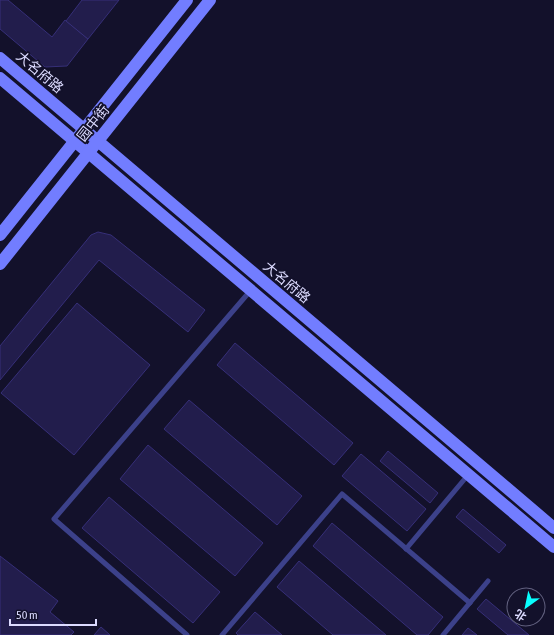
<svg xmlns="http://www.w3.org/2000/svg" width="554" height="635" font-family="'Asap Condensed','Noto Sans SC',sans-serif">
	<rect width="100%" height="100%" fill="#13112b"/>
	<g fill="#221d4c" stroke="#362f78">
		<path d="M 0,0 L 8,0 L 52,37 L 65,20 L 88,39 L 67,66 L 45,67 L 0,29 Z"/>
		<path d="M 82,0 L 119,0 L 88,39 L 66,21 Z"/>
		<path d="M 98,232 L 111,235 L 205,310 L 188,332 L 99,260 L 0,380 L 0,346 L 91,235 Z"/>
		<path d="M 77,303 L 150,365 L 74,455 L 1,393 Z"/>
		<path d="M 235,343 L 353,443 L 334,465 L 217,365 Z"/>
		<path d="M 189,400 L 302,496 L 277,525 L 164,429 Z"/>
		<path d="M 148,445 L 263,543 L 235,576 L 120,479 Z"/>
		<path d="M 388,451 L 438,493 L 430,503 L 380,461 Z"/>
		<path d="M 361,454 L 426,509 L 407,531 L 342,476 Z"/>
		<path d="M 109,497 L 220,592 L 193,623 L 82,528 Z"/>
		<path d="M 463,509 L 506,545 L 499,553 L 456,517 Z"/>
		<path d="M 332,523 L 443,617 L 428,635 L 417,635 L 313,546 Z"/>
		<path d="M 0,556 L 58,601 L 50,612 L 74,632 L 71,635 L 0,635 Z"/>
		<path d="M 299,561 L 386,635 L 333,635 L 277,587 Z"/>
		<path d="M 486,599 L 529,635 L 508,635 L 477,609 Z"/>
		<path d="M 255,612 L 282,635 L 238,635 L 236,633 Z"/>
		<path d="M 101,627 L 110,635 L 94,635 Z"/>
		<path d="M 468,628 L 477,635 L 462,635 Z"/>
	</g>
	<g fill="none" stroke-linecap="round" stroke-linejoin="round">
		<g stroke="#3c418a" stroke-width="5">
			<path d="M 406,549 L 468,475"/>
			<path d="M 187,635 L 54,519 L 251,290"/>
			<path d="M 222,635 L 342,494 L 470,603"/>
			<path d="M 443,635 L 488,581"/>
		</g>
		<g stroke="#727dff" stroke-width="12">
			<path d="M 0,58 L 554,528"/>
			<path d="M 0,78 L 554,547"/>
			<path d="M 0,235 L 187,0"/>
			<path d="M 0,264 L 210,0"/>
		</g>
	</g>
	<g text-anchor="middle" stroke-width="3.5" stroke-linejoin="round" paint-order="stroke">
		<g font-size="14" fill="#dcdbff" stroke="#13112b">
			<text transform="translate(40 72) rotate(40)" y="5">大名府路</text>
			<text transform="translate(93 123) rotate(-51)" y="5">园中街</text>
			<text transform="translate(287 282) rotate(40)" y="5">大名府路</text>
		</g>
	</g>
	<g transform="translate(526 607) rotate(213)"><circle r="19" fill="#13112b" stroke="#636280"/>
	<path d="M0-3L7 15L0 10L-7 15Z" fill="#08fefe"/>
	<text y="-6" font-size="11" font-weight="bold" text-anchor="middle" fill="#dcdbff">北</text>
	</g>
	<path d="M10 619v6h86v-6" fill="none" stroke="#dcdbff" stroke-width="2"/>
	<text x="16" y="619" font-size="12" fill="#dcdbff" stroke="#13112b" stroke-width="3" paint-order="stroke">50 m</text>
</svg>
